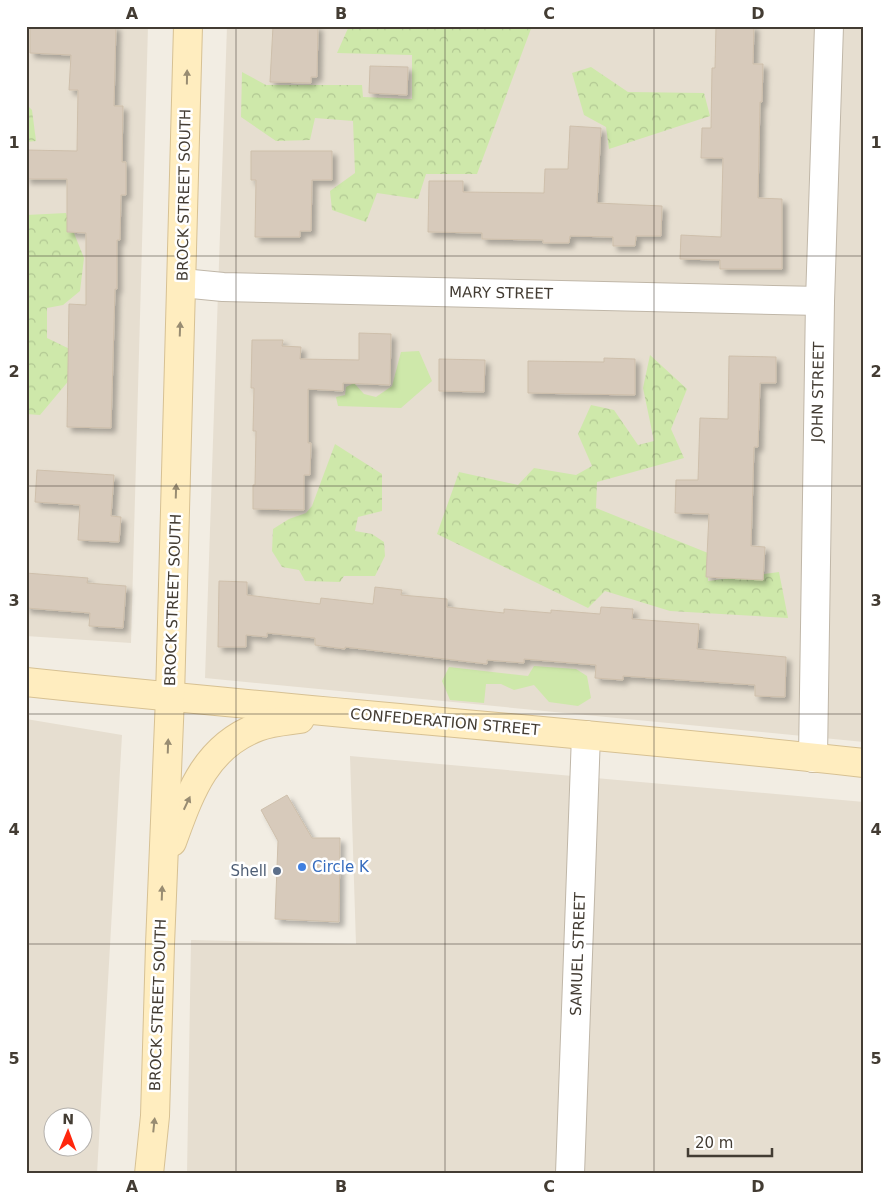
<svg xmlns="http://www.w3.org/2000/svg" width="890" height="1200" font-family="'DejaVu Sans',sans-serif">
	<defs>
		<pattern id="forest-crowns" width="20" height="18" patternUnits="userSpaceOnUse" patternTransform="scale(1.25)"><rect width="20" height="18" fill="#cee8aa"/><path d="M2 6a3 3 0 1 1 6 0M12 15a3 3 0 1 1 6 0" fill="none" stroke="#b2c893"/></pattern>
		<filter id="shadow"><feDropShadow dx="4.5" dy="4.5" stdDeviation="2.5" flood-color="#0004"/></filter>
	</defs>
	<rect width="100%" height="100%" fill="#f2ede3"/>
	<g fill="#e6ded0" fill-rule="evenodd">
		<path d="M 26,26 L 148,26 L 131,643 L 26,636 Z"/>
		<path d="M 227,26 L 864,26 L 864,742 L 205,678 Z"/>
		<path d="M 26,719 L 122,735 L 97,1174 L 47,1174 L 26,1171 ZM 52,1118 L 82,1118 L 82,1148 L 52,1148 Z"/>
		<path d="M 350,756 L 864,802 L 864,1174 L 187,1174 L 191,940 L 356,944 Z"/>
	</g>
	<g fill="#cee8aa">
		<path d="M 419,351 L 432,381 L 401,408 L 338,406 L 336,397 L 345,395 L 346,387 L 354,383 L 364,394 L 376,397 L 392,386 L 401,352 Z"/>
		<path d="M 534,666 L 576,669 L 587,676 L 591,698 L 578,706 L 549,702 L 534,685 L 514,690 L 501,684 L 486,684 L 484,703 L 450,700 L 442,681 L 449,667 L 528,676 Z"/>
	</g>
	<g fill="url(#forest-crowns)">
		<path d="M 349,26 L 532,26 L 477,174 L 426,174 L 418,199 L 377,193 L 366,222 L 332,210 L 330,191 L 355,173 L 353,121 L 315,118 L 310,140 L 276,141 L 241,117 L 242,72 L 266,85 L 362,85 L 363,97 L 412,99 L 412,55 L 337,53 Z"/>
		<path d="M 591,67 L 628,92 L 704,93 L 710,116 L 609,149 L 606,127 L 584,115 L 572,73 Z"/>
		<path d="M 26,104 L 32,110 L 36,141 L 26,142 Z"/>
		<path d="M 66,213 L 84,258 L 80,291 L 63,305 L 47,308 L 47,338 L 78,353 L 76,372 L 40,415 L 26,414 L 26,215 Z"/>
		<path d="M 650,355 L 687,389 L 671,429 L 684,458 L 597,482 L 596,508 L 708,553 L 708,581 L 779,572 L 788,618 L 670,611 L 605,591 L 588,608 L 437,534 L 459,472 L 518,485 L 534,468 L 576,475 L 592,466 L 578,434 L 591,405 L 614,410 L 638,445 L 654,441 L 643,388 Z"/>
		<path d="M 335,444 L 382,474 L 382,511 L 358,517 L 355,531 L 372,534 L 384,542 L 385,556 L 375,576 L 344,576 L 340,582 L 305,581 L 299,570 L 282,567 L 272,551 L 273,529 L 289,519 L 306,513 L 312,506 Z"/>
	</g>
	<g fill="#d7cabb" stroke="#cebfab" filter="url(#shadow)">
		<path d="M 41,26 L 116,26 L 114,106 L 123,106 L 122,162 L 126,162 L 126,195 L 121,195 L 120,240 L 117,240 L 117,289 L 115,289 L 111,428 L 67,427 L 69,304 L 86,305 L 86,233 L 67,232 L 67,179 L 26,179 L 26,150 L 77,151 L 78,90 L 69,90 L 71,55 L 30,53 L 30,27 L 41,28 Z"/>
		<path d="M 273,26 L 318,26 L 317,77 L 311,77 L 311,83 L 270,82 Z"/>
		<path d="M 716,26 L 754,26 L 753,64 L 763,64 L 762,102 L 760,102 L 758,198 L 782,199 L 782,269 L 720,269 L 720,260 L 680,259 L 681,235 L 721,237 L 723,158 L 701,158 L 702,128 L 711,128 L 712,68 L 715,68 Z"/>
		<path d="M 370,66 L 408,67 L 407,95 L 369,93 Z"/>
		<path d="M 570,126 L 601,128 L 597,203 L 662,206 L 661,236 L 636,236 L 635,246 L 613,246 L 613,237 L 570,236 L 569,243 L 543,243 L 543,240 L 482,239 L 482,233 L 428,232 L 429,181 L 463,181 L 463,192 L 544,193 L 545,169 L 568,169 Z"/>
		<path d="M 251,151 L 332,151 L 332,180 L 312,180 L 311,231 L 300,231 L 300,237 L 255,237 L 256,180 L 251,180 Z"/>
		<path d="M 359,333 L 391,334 L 390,385 L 343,383 L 343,391 L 308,389 L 308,443 L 311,443 L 310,475 L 304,475 L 304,510 L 253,509 L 253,485 L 255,485 L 256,431 L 253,431 L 254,388 L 251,388 L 252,340 L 283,340 L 282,346 L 301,347 L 300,359 L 359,360 Z"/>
		<path d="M 729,356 L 776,357 L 776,383 L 760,383 L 758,447 L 754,447 L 751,546 L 765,547 L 763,580 L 706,577 L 709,514 L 675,513 L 676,480 L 698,480 L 700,418 L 728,419 Z"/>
		<path d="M 604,358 L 635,359 L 635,395 L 528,393 L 528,361 L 604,362 Z"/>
		<path d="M 439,359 L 485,360 L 484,392 L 439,391 Z"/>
		<path d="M 37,470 L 114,475 L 111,516 L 121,517 L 119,542 L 78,540 L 80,505 L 35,502 Z"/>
		<path d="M 26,573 L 88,578 L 87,583 L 126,586 L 123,628 L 89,626 L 90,613 L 26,608 Z"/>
		<path d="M 219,581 L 247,582 L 247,595 L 320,604 L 321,598 L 373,604 L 375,587 L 402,590 L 401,595 L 447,599 L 447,607 L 504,613 L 504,609 L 551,613 L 551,610 L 600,614 L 601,607 L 633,609 L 632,619 L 699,624 L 697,649 L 786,657 L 785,697 L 755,696 L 755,685 L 623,676 L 623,680 L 595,678 L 596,665 L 524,659 L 524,663 L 487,660 L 487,664 L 345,647 L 345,649 L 315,645 L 315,638 L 267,633 L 267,637 L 246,635 L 246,647 L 218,647 Z"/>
		<path d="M 287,795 L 312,838 L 340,838 L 339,922 L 275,919 L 278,841 L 261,810 Z"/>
	</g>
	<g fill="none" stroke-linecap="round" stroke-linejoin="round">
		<defs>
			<g id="minor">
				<path d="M 182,283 L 223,287 L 820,301"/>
				<path d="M 813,758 L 820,301 L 829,26"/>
				<path d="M 570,1174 L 586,735"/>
			</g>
			<g id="secondary">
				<path d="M 26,682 C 305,712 585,732 864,763"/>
				<path d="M 172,842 C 190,793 205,747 258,727 C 271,722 286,721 300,719"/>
				<path d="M 149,1174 L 155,1116 L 160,945 L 170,697 L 188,26"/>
			</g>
		</defs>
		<use href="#minor" stroke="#c0b7a8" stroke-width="30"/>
		<use href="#secondary" stroke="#d7c193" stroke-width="30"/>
		<use href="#minor" stroke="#fff" stroke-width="28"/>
		<use href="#secondary" stroke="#ffedbf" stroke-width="28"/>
	</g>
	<defs><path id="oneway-solid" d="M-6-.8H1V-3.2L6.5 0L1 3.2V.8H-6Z" transform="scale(1.25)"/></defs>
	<g fill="#988c72">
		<use href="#oneway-solid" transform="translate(187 77) rotate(-89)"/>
		<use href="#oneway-solid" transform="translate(180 329) rotate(-88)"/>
		<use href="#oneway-solid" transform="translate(176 491) rotate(-88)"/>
		<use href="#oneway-solid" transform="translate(168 746) rotate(-88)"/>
		<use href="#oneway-solid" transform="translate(187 803) rotate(-65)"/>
		<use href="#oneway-solid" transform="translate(162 893) rotate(-88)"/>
		<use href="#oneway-solid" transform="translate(154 1125) rotate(-84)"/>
	</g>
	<path fill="none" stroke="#433c33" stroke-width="1" stroke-opacity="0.55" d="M 236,26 L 236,1174M 445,26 L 445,1174M 654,26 L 654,1174M 26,256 L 864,256M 26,486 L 864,486M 26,714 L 864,714M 26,944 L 864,944"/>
	<circle fill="#3f7fe0" stroke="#fff" stroke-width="2" cx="302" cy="867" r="5"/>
	<circle fill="#5c6f8a" stroke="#fff" stroke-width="2" cx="277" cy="871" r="5"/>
	<g text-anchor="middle" stroke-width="5" stroke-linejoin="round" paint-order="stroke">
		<g font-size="15" fill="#433c33" stroke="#fff">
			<text transform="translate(184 195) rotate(-89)" y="5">BROCK STREET SOUTH</text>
			<text transform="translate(501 293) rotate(1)" y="5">MARY STREET</text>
			<text transform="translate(818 392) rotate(-89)" y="5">JOHN STREET</text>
			<text transform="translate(173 600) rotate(-88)" y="5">BROCK STREET SOUTH</text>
			<text transform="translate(445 722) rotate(5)" y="5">CONFEDERATION STREET</text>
			<text transform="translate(578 954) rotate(-88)" y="5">SAMUEL STREET</text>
			<text transform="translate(158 1005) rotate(-88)" y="5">BROCK STREET SOUTH</text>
		</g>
		<g font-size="15" fill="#366cbe" stroke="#fff" text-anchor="start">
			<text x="312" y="872">Circle K</text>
		</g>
		<g font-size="15" fill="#4e5e75" stroke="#fff" text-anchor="end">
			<text x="267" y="876">Shell</text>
		</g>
	</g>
	<rect width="890" height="1200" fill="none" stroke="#ffffff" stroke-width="55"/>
	<g transform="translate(68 1132) rotate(1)"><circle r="24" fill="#ffffff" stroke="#b4b1ad"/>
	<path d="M0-4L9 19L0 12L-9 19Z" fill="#ff270d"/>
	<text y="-8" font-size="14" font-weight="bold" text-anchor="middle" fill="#433c33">N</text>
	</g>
	<path d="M688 1148v8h84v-8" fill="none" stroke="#433c33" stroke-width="2.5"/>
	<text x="695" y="1148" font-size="15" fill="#433c33" stroke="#ffffff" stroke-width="4" paint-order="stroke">20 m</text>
	<rect x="28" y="28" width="834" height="1144" fill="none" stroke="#433c33" stroke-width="2"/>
	<g font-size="16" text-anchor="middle" font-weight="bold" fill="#433c33">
		<text x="132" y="19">A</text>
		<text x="341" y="19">B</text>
		<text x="549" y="19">C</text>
		<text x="758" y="19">D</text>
		<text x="14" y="148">1</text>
		<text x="876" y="148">1</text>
		<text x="14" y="377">2</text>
		<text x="876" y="377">2</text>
		<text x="14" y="606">3</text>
		<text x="876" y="606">3</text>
		<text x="14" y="835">4</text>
		<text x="876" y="835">4</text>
		<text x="14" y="1064">5</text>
		<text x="876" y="1064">5</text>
		<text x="132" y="1192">A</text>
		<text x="341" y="1192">B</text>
		<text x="549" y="1192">C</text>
		<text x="758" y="1192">D</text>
	</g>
</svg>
